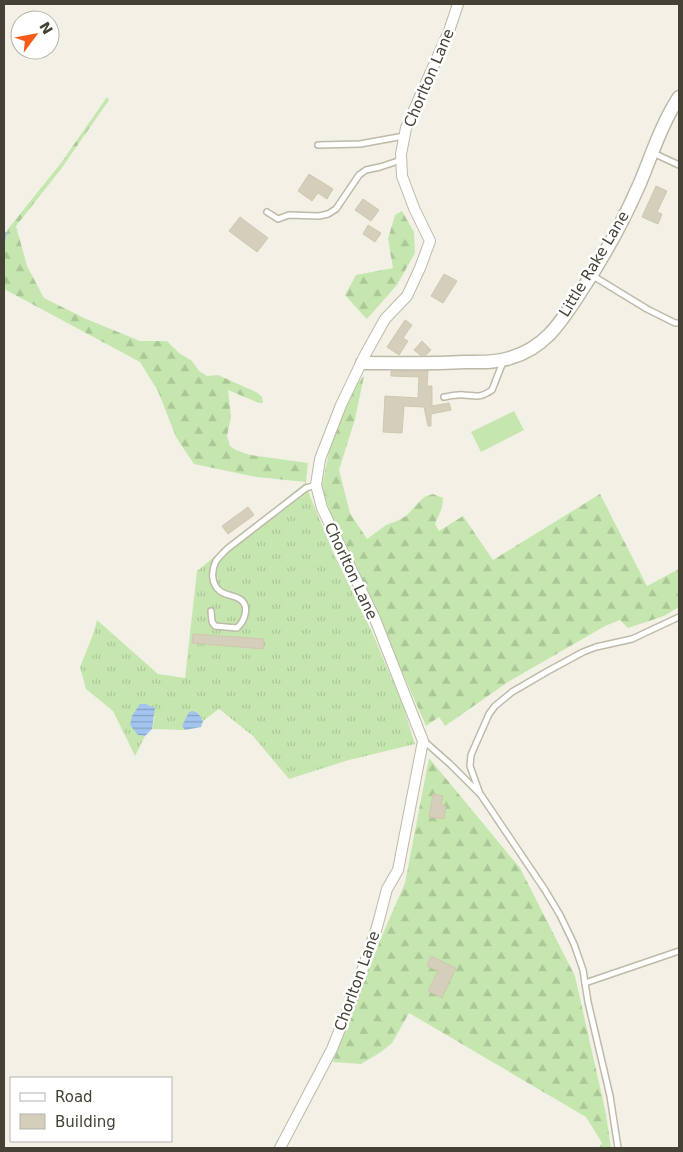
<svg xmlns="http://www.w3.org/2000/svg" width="683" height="1152" font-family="'DejaVu Sans',sans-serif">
	<defs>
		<pattern id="grass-tufts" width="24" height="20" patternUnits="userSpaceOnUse" patternTransform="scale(1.25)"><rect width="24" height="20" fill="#c5e7af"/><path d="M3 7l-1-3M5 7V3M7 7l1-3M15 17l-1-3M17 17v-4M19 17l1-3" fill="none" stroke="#abc797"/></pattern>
		<pattern id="forest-firs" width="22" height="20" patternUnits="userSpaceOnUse" patternTransform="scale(1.25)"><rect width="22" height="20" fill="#c5e7af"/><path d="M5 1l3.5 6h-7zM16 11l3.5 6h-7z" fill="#abc797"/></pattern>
		<pattern id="water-rules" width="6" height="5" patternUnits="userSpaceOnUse" patternTransform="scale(1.25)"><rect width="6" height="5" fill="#a2c4ef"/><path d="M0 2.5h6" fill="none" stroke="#86a1c2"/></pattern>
	</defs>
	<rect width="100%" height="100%" fill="#f3f1e6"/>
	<path fill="url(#grass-tufts)" d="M 306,482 L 310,496 L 334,554 L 372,632 L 402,703 L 415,744 L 349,760 L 289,779 L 253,736 L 219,709 L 203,721 L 198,713 L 182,726 L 185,730 L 152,729 L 155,715 L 138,735 L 145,736 L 135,756 L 113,711 L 86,689 L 80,667 L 94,632 L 97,620 L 158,674 L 185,678 L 197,571 Z"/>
	<g fill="url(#forest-firs)">
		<path d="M 107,97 L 109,100 L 61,169 L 16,226 L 27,266 L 44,298 L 84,318 L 140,341 L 167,341 L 179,353 L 192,361 L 199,371 L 207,376 L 218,375 L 258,393 L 262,397 L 263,403 L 259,403 L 228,390 L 231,417 L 227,436 L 230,446 L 236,450 L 250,455 L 308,463 L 306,482 L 256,477 L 194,464 L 176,437 L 158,391 L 140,362 L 4,289 L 4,242 L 8,229 L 61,163 Z"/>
		<path d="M 402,211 L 414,232 L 415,253 L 397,285 L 367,319 L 362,314 L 345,295 L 356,275 L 393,268 L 388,239 L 395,215 Z"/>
		<path d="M 364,376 L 355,419 L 339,470 L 350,513 L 367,539 L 386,525 L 397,521 L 406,516 L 424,497 L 433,494 L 443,498 C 443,510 439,513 435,524 L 439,531 L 463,516 L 493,560 L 600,494 L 647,586 L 679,569 L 679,607 L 664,616 L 628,628 L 620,620 L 605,626 L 508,682 L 445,726 L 439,717 L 426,726 L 357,569 L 330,512 L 322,486 L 329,452 L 341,417 L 356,384 Z"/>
		<path d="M 429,758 L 520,868 L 575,976 L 606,1114 L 611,1148 L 599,1148 L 602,1143 L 586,1117 L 409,1013 L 392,1043 L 381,1052 L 361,1064 L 333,1062 L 381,938 L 405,883 Z"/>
	</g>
	<path fill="#c5e7af" d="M 514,411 L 524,430 L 481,452 L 471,432 Z"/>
	<g fill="url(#water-rules)">
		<path d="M 140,704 L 146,704 L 155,708 L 152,729 L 145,736 L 138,735 L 130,725 L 132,716 Z"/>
		<path d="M 193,711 L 198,713 L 203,721 L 201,727 L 185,730 L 182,726 L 189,712 Z"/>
	</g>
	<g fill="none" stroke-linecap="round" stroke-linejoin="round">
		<path stroke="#a2c4ef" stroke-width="2.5" d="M 4,240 L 6,233"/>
	</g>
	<g fill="#d4cebb" stroke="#cfc7af">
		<path d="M 309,174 L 333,189 L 327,199 L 318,193 L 312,201 L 298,191 Z"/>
		<path d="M 656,186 L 667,191 L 657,212 L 662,214 L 658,224 L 642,217 Z"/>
		<path d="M 363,199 L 379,210 L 371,221 L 355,210 Z"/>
		<path d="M 240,217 L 268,238 L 257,252 L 229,231 Z"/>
		<path d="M 368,225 L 381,233 L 375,242 L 363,234 Z"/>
		<path d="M 444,274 L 457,281 L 443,303 L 431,296 Z"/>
		<path d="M 405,320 L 412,325 L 403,338 L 408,341 L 399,355 L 387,347 Z"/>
		<path d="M 422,341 L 431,350 L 426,355 L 420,355 L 414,350 Z"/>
		<path d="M 391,371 L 428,371 L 427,386 L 432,386 L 432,406 L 449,403 L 451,410 L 431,414 L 431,426 L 428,426 L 424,407 L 404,406 L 402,433 L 383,432 L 385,396 L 418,398 L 419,377 L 391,376 Z"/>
		<path d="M 248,507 L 254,515 L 228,534 L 222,526 Z"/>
		<path d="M 193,634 L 264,639 L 263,649 L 192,643 Z"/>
		<path d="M 433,794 L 443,796 L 441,805 L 446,806 L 444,819 L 429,817 Z"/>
		<path d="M 431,956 L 456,968 L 442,998 L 428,991 L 438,971 L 427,966 Z"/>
	</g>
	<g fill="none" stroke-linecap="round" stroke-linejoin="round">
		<defs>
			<g id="service">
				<path d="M 318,145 L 360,144 L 404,136"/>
				<path d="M 653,153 L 679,165"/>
				<path d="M 267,212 L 278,219 L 289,215 L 319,216 L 328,214 L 336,209 L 359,175 L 366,170 L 380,167 L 401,160"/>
				<path d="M 593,276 L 647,309 L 675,323 L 679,323"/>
				<path d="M 444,397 C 450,396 458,394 464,395 C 478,396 480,398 492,390 L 503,362"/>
				<path d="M 211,611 L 212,622 L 215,626 L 237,628 C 245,621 251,604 238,598 C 232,595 225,595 220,591 C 211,584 211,571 216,561 C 219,557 223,553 227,549 L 306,488 L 316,485"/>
				<path d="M 424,741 L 450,764 L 481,795 L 545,890 L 560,915 L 574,944 L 583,970 L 588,1002 L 610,1096 L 618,1148"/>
				<path d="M 480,794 L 470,766 L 471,755 L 489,714 L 495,706 L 512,692 L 548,671 L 583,652 L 596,647 L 632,639 L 679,617"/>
				<path d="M 585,983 L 679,951"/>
			</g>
			<path id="minor" d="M 280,1148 L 332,1049 L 357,986 L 377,927 L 387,889 L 398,870 L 423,741 L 375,619 L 322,508 L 316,485 L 320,459 L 341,405 L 365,355 L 385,319 L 407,296 L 420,268 L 430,241 L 414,208 L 402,176 L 401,154 L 406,128 L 449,31 L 458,4"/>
			<path id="tertiary" d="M 362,363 C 396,363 430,364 464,362 C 479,362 496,363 510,358 C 544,348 559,325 578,296 C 602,260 623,222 640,183 C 652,154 662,123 679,97"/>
		</defs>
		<use href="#service" stroke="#bebaa8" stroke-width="8"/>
		<use href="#minor" stroke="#bebaa8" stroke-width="12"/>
		<use href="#tertiary" stroke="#bebaa8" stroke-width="15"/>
		<use href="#service" stroke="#fff" stroke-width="5"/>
		<use href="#minor" stroke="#fff" stroke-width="10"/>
		<use href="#tertiary" stroke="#fff" stroke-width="12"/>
	</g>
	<g text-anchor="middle" stroke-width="5" stroke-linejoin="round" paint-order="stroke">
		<g font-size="15" fill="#454135" stroke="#fff">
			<text transform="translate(429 78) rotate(-67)" y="5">Chorlton Lane</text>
			<text transform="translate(594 264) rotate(-59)" y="5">Little Rake Lane</text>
			<text transform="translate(351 571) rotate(65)" y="5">Chorlton Lane</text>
			<text transform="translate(357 981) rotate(-70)" y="5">Chorlton Lane</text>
		</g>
	</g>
	<rect width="683" height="1152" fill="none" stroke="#454135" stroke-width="10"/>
	<rect x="10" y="1077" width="162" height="65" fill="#ffffff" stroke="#b5b3ae"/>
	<rect x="20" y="1093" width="25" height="8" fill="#ffffff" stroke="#b5b3ae"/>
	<text x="55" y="1102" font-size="15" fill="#454135">Road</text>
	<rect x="20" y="1114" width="25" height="15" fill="#d4cebb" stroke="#b5b3ae"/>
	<text x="55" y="1127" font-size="15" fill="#454135">Building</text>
	<g transform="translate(35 35) rotate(58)"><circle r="24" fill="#ffffff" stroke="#b5b3ae"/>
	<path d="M0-4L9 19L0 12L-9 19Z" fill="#f75b18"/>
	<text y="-8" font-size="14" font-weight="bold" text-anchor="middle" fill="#454135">N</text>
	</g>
</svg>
